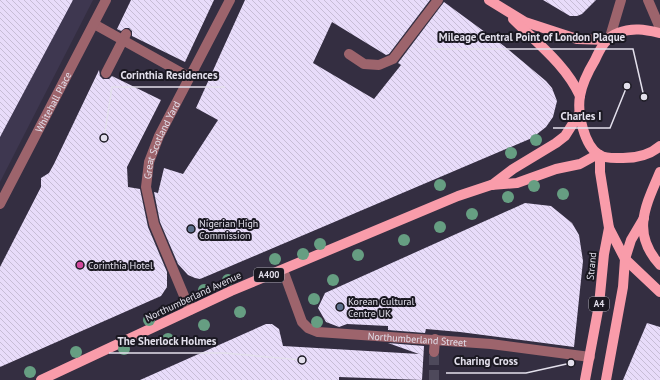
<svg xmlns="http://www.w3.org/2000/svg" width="660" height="380" font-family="'PT Sans',sans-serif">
	<defs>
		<pattern id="building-back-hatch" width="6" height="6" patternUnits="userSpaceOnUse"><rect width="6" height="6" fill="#e8dcfa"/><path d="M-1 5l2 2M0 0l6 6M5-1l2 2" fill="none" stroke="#c7bdd6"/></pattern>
	</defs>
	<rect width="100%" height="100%" fill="#342e41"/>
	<path fill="#3e3750" d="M 0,0 L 93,0 L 0,182 Z"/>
	<g fill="url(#building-back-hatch)">
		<path d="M 0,0 L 73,0 L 0,137 Z"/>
		<path d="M 131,0 L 214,0 L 185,62 L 132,36 L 132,31 L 129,28 L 125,28 L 121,31 L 117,29 Z"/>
		<path d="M 245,0 L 430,0 L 389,54 L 386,55 L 332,22 L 313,63 L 374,99 L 401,65 L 398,63 L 444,2 L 504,46 L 546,81 L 552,88 L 557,101 L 553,117 L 546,127 L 532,138 L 212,274 L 200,279 L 195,278 L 188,275 L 178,264 L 160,222 L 154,192 L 158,193 L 164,168 L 183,174 L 218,120 L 196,108 Z"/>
		<path d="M 543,0 L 596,0 L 582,14 L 577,16 L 570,16 Z"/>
		<path d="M 99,70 L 100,76 L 103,79 L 109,79 L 112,76 L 161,100 L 127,167 L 128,187 L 140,189 L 148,227 L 167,272 L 167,287 L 161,296 L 0,367 L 0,267 L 41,187 L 41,178 L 49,173 L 54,164 Z"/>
		<path d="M 525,203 L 551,206 L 572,223 L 579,235 L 583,261 L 574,347 L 460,332 L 426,329 L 425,333 L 388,330 L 388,326 L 347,324 L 339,327 L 326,322 L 318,308 L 325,293 Z"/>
		<path d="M 647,323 L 660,327 L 660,380 L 623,380 Z"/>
		<path d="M 266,324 L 272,324 L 279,329 L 283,346 L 419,354 L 388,343 L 424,346 L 422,380 L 339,377 L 339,380 L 140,380 Z"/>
	</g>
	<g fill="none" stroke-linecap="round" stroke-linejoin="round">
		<path stroke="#4e495b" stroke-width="10" stroke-dasharray="10 5" stroke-linecap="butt" d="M 434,380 L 434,352"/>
		<g stroke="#9d646c" stroke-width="10">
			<path d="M 648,0 L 660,28"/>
			<path d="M 94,24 L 189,77"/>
			<path d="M 610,37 L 621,0"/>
			<path d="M 349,54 L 364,64 L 379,65 L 393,59 L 438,0"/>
			<path d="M 106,73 L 126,34"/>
			<path id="s1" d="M 0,204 L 106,0"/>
			<path id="s2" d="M 283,270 L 302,322 L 308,328 L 318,332 L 491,344 L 590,357"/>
			<path id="s3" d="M 190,310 L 154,224 L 146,187 L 149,162 L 159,136 L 230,0"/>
			<path d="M 434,352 L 435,339"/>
		</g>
		<g stroke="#f99caa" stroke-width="10">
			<path d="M 489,0 L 525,22 L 577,39 L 607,40"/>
			<path d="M 513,19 C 537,43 566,65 580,96"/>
			<path d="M 660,33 C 646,30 633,27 618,33 C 606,37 600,49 595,60 C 589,70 582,84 580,96 C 577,113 584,145 599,155 C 606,159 615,158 623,158 C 636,158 650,155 660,146"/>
			<path d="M 660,172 C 645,207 631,233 660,265"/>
			<path d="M 492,185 L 513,169 L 556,143 L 565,136 L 579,114"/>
			<path d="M 609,228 L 625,259 L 660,292"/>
			<path d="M 41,380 L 231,291 L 458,196 L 491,185 L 517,183 L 556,169 L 580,164 L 598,154"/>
			<path d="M 585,380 L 599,305 L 604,254 L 609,228 L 600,172 L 600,155"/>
			<path d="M 606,380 L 623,287 L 625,259 L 631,240 L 644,218"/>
		</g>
	</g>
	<g fill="#669e82">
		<circle cx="536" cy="140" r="6"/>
		<circle cx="511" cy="153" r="6"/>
		<circle cx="440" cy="185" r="6"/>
		<circle cx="534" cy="186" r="6"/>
		<circle cx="563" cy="194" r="6"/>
		<circle cx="508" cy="197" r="6"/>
		<circle cx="472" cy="214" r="6"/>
		<circle cx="440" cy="227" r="6"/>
		<circle cx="404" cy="240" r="6"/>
		<circle cx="320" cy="244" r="6"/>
		<circle cx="303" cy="254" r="6"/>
		<circle cx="358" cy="255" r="6"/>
		<circle cx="275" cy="259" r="6"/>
		<circle cx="228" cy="280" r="6"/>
		<circle cx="333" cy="280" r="6"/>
		<circle cx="204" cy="290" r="6"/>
		<circle cx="314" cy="299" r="6"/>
		<circle cx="240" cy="312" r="6"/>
		<circle cx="149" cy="320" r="6"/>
		<circle cx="317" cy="322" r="6"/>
		<circle cx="204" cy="325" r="6"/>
		<circle cx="168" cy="339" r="6"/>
		<circle cx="124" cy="349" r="6"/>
		<circle cx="76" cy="352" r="6"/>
		<circle cx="30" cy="372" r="6"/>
	</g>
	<g fill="#5c6f8a" stroke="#1a1821" stroke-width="1.5">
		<circle cx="191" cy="229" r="4"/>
		<circle cx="340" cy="307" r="4"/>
	</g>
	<circle fill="#d1479c" stroke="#1a1821" stroke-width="1.5" cx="80" cy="265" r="4"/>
	<g text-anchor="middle" stroke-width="4" stroke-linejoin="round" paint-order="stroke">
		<g fill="#1a1821" stroke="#a7a4af" stroke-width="1">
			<rect x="254" y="268" width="30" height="14" rx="3"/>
			<rect x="589" y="297" width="20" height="14" rx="3"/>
		</g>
		<g font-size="9" font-weight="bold" fill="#e3e0ec">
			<text x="269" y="278">A400</text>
			<text x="599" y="307">A4</text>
		</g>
		<g font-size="10" fill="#e3e0ec" stroke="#1a1821">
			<text dy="4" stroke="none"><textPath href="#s1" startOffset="115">Whitehall Place</textPath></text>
			<text dy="4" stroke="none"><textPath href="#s3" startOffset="181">Great Scotland Yard</textPath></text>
			<text transform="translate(591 266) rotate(-84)" y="4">Strand</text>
			<text transform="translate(193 296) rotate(-25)" y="4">Northumberland Avenue</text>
			<text dy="4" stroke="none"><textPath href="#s2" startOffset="174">Northumberland Street</textPath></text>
		</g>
		<g font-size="10" fill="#e3e0ec" stroke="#1a1821" text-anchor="start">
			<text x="199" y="227">Nigerian High<tspan x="199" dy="12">Commission</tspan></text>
			<text x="88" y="269">Corinthia Hotel</text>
			<text x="348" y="305">Korean Cultural<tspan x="348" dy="12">Centre UK</tspan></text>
		</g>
	</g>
	<path fill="none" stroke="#e3e0ec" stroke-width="1.5" d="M644 97L633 49H431M104 138L112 87H225M627 86L610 128H553M302 360L224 353H109M571 363L526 373H446"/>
	<g fill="#e3e0ec" stroke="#1a1821" stroke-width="1.5">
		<circle cx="644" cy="97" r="4"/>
		<circle cx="104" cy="138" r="4"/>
		<circle cx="627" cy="86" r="4"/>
		<circle cx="302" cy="360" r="4"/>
		<circle cx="571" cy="363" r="4"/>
	</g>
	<g font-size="11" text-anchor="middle" font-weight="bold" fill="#e3e0ec" stroke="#1a1821" stroke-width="4" stroke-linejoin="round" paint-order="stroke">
		<text x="532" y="41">Mileage Central Point of London Plaque</text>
		<text x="169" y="79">Corinthia Residences</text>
		<text x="581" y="120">Charles I</text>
		<text x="167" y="345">The Sherlock Holmes</text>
		<text x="486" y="365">Charing Cross</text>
	</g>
</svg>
